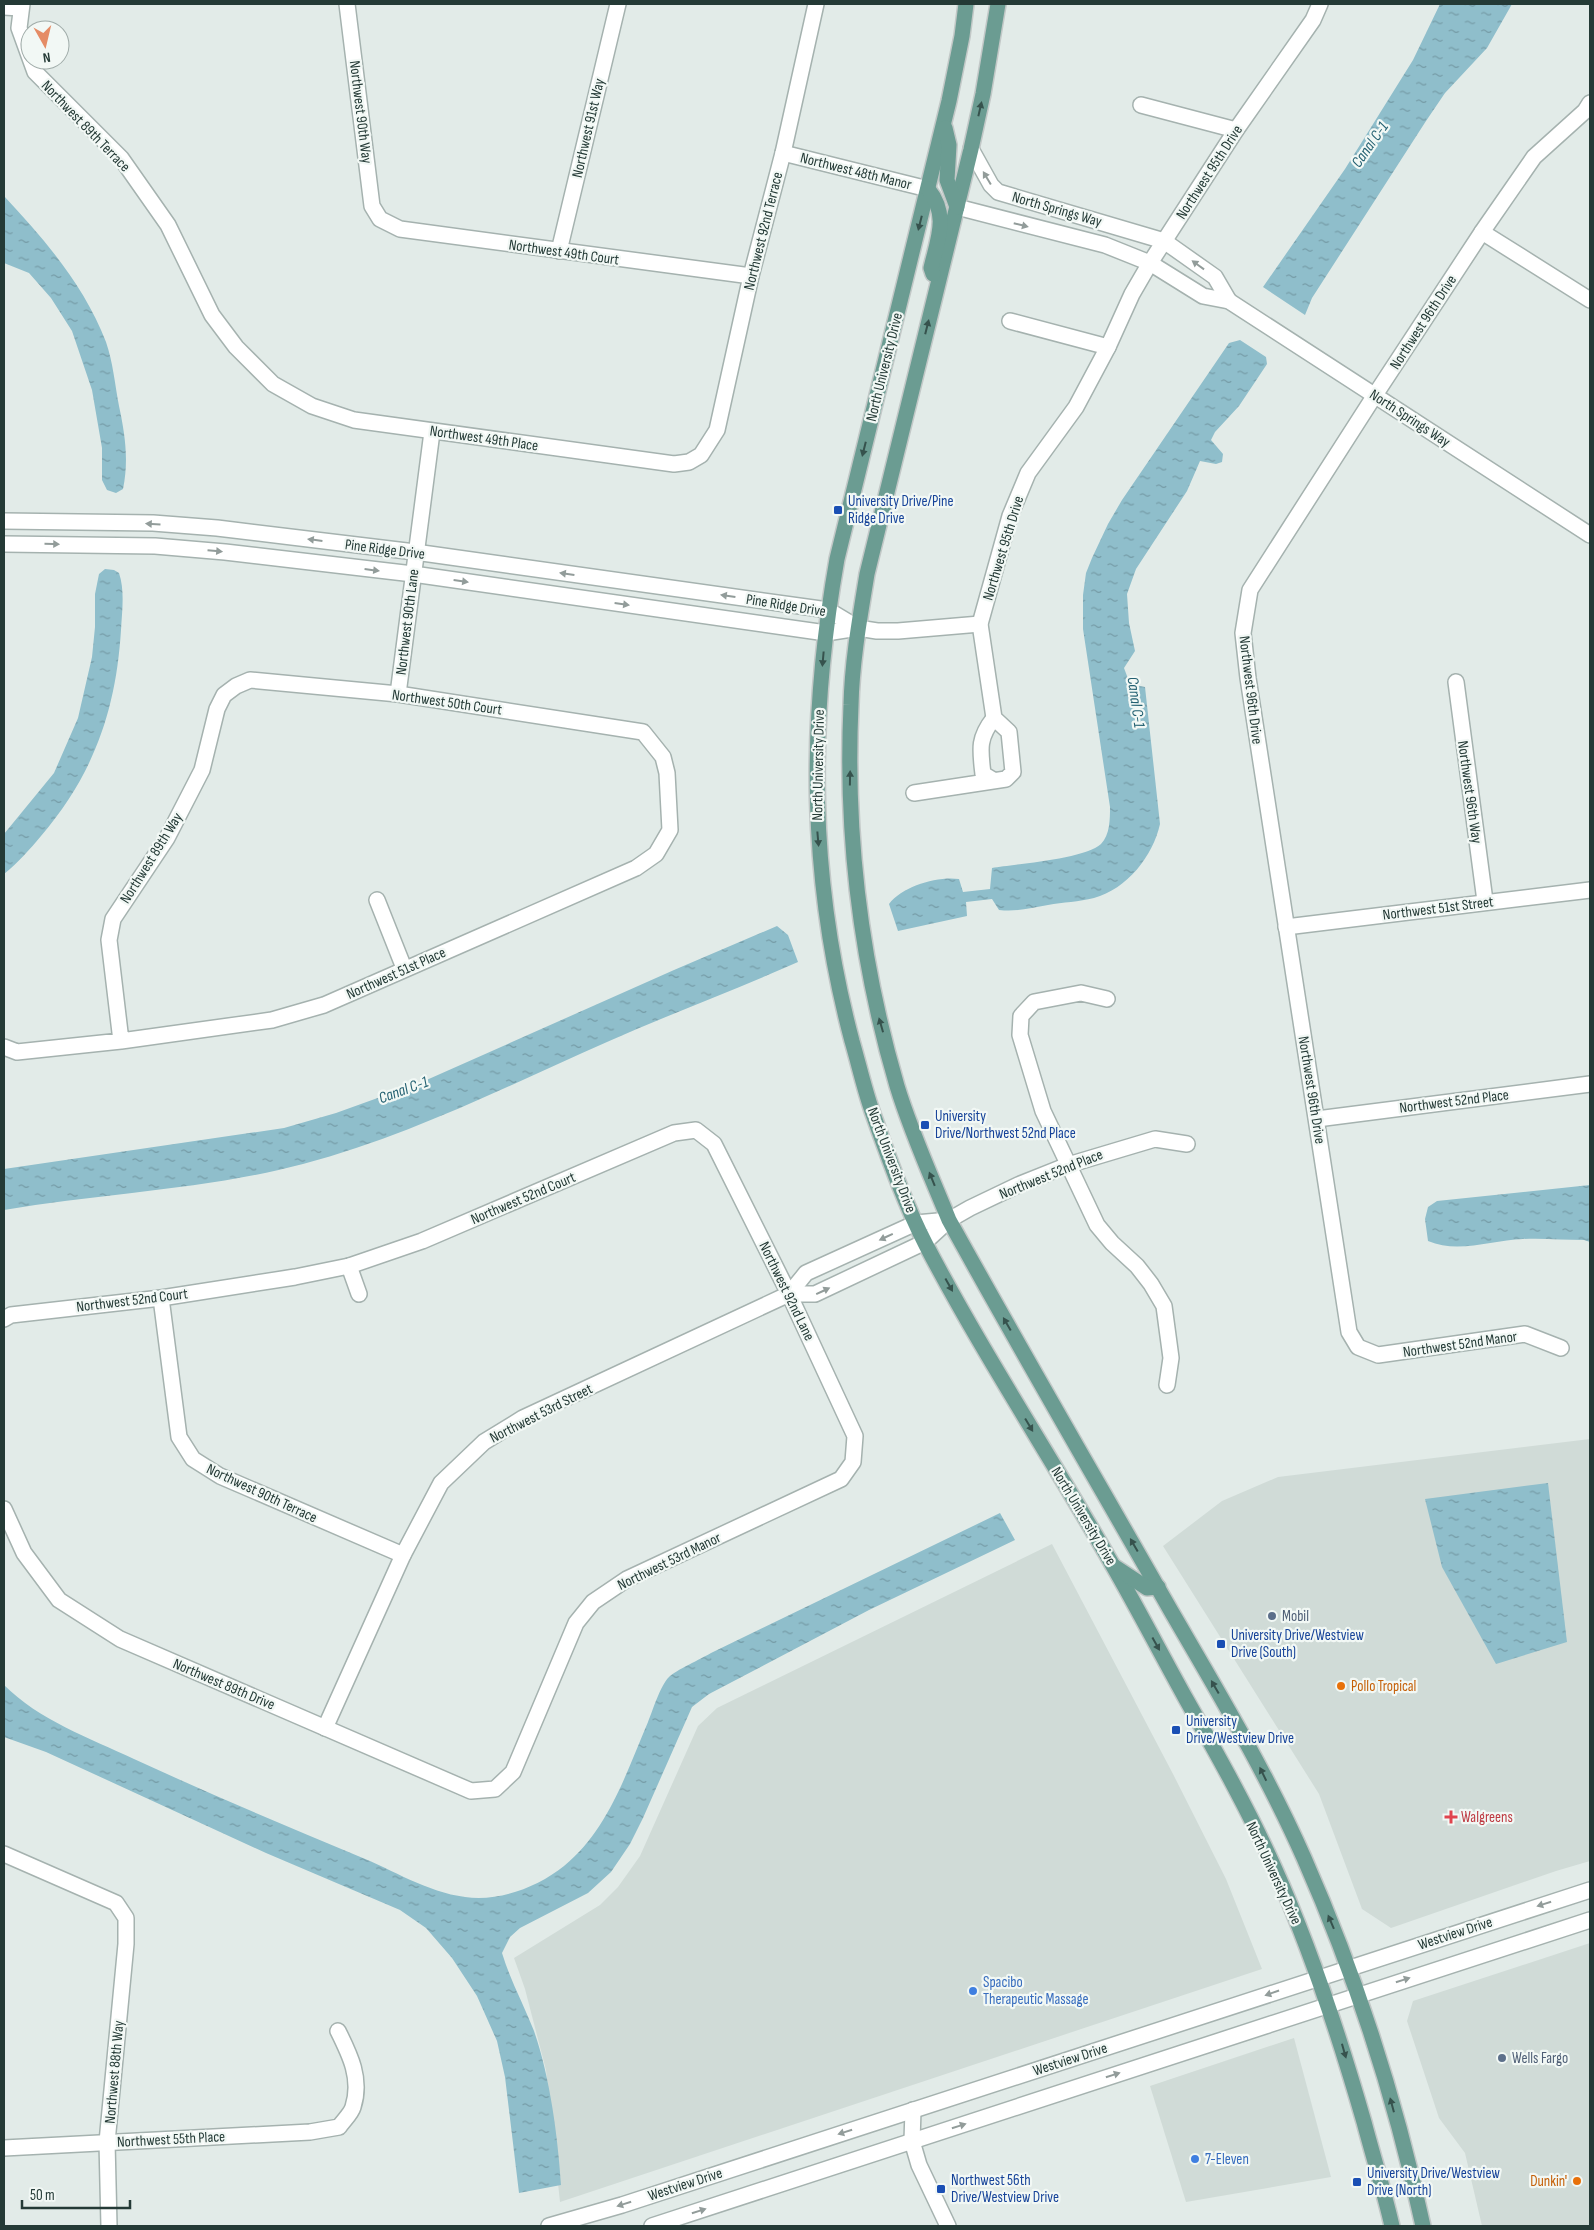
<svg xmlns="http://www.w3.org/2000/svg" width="1594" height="2230" font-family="'Sofia Sans Condensed',sans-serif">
	<defs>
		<pattern id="water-ripples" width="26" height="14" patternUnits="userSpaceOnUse" patternTransform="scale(1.25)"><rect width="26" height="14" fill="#8fbecb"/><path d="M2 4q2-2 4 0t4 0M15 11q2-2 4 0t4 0" fill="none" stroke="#759ba6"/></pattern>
	</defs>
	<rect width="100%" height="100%" fill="#e2ebe8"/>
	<g fill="#d0dbd7">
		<path d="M 1590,1439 L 1590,1861 L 1556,1871 L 1391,1928 L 1362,1909 L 1319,1794 L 1163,1546 L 1222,1501 L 1278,1477 Z"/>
		<path d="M 1052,1544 L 1173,1774 L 1226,1879 L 1262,1969 L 560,2202 L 546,2070 L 525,1989 L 514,1958 L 600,1905 L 618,1887 L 640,1856 L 698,1726 L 717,1708 Z"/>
		<path d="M 1590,1943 L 1590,2226 L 1482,2226 L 1465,2153 L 1439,2118 L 1407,2021 L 1413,2001 Z"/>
		<path d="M 1294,2038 L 1331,2177 L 1186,2202 L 1150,2086 Z"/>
	</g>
	<g fill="url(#water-ripples)">
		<path d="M 1440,4 L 1512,4 L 1487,48 L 1445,93 L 1426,121 L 1312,298 L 1305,315 L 1263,287 L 1345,169 L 1413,60 Z"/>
		<path d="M 4,196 C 45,240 84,285 106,342 C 113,362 115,385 119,406 C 125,434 129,460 123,489 L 116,493 L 107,490 L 102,480 L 102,448 L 92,390 L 72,331 L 51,298 L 29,273 L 4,263 Z"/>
		<path d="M 1240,340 L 1266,357 L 1267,364 L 1239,406 L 1215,432 L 1211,440 L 1223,454 L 1222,462 L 1216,464 L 1200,461 L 1187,491 L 1136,569 L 1127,594 L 1129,623 L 1135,651 L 1124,668 L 1130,684 L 1145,687 L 1160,824 C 1153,856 1127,889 1094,898 C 1079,902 1063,902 1048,905 C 1031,908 1017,912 999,910 L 992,899 L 966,902 L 967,916 L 898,931 L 889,904 C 903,886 937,876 959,879 L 963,892 L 990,889 L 992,868 C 1016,864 1085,859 1101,844 C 1110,835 1110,819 1110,807 L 1083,629 L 1083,595 L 1086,573 L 1092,558 L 1108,524 L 1122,500 L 1229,343 Z"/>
		<path d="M 105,569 L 114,570 L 119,573 C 125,591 122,611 121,630 C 116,710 94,774 41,836 C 30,849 18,863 4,874 L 4,834 L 54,773 L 78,718 L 92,657 L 95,627 L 95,594 L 99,574 Z"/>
		<path d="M 777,926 L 788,935 L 798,962 C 735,990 670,1014 607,1042 C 507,1086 409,1136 303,1164 C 205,1190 103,1193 4,1210 L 4,1169 L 284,1128 L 336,1113 L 422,1082 L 674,970 Z"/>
		<path d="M 1590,1185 L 1590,1242 L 1584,1240 C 1564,1240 1543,1238 1523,1239 C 1492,1240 1458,1254 1428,1241 L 1425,1219 L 1428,1207 L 1437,1201 Z"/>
		<path d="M 1548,1483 L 1567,1642 L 1496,1664 L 1442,1567 L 1425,1499 Z"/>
		<path d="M 1000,1513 L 1015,1540 L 869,1610 L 709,1694 L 692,1707 L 643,1818 L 630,1844 L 611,1872 L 588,1893 L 520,1928 L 510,1937 L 502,1953 C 510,1980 524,2005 534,2031 C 550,2077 558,2137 561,2185 L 519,2193 L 505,2077 L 497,2041 L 477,1996 L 452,1958 L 426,1928 L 400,1910 L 266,1853 L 46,1752 L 4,1737 L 4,1685 C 39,1720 89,1738 134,1759 C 208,1793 283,1825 358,1856 C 393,1870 427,1892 465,1897 C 499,1902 538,1887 564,1866 C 609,1829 626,1773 648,1722 C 653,1710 660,1686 669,1677 C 676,1670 701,1659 711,1653 Z"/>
	</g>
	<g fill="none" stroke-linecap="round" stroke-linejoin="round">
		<defs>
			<g id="minor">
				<path d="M 22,4 L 19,28 L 35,72 L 121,158 L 168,225 L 212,315 L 236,347 L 273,384 L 312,406 L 354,420 L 674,464 L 689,462 L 701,455 L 717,430 L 751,276 L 783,153 L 816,4"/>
				<path d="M 347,4 L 372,206 L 380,219 L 400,229 L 751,276"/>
				<path d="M 4,7 L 20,8"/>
				<path d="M 1141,105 L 1236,130"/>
				<path d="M 971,149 L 991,185 L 998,192 L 1164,241 L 1215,277 L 1229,301"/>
				<path d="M 783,153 L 928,189"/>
				<path d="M 957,207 L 1105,245 L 1150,263 L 1203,296 L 1229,301 L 1590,535"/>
				<path d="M 1482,232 L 1590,300"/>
				<path d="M 559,251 L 618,4"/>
				<path d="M 1010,321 L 1108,347"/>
				<path d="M 4,521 L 153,523 L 217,528 L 415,552 L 828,610 L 858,628"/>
				<path d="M 4,544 L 155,546 L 225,552 L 413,574 L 826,633 L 858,628 L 877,631 L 898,631 L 980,624"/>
				<path d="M 1456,682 L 1485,901"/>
				<path d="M 398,694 L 432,432"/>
				<path d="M 993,780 L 983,774 C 980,749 978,738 994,718"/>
				<path d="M 914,793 L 1006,779 L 1013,772 L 1009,732 L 994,718 L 980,624 L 1010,516 L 1028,473 L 1076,407 L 1108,347 L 1132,294 L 1150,263 L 1236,130 L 1313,20 L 1320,4"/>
				<path d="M 377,900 L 404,968"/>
				<path d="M 1286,927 L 1590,890"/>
				<path d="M 1107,999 L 1081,993 L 1034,1002 L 1021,1016 L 1020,1035 L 1043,1111 L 1097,1225 L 1112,1243 L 1137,1266 L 1151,1284 L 1164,1306 L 1171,1358 L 1167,1385"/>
				<path d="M 4,1047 L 17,1052 L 121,1041 L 272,1020 L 324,1005 L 636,868 L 656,854 L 670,830 L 667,773 L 663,757 L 643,732 L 398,694 L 250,680 L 236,686 L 224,695 L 217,709 L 202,770 L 167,838 L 113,919 L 109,940 L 121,1041"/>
				<path d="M 1317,1119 L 1590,1084"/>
				<path d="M 349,1266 L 359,1294"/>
				<path d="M 789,1294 L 815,1294 L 925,1242 L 949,1220 L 970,1208 L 1018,1185 L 1068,1165 L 1155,1139 L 1187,1144"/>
				<path d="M 161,1298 L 179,1437 L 193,1459 L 220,1476 L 403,1555"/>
				<path d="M 4,1319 L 11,1315 L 161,1298 L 295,1277 L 349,1266 L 422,1241 L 674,1133 L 696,1130 L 714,1144 L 789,1294 L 855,1436 L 853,1462 L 841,1479 L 627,1579 L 593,1602 L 576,1623 L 513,1772 L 495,1789 L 471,1791 L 120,1639 L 59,1600 L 24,1553 L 4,1509"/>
				<path d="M 1561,1348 L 1525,1334 L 1378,1355 L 1358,1347 L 1349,1332 L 1248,678 L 1243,633 L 1250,590 L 1375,395 L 1482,232 L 1534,157 L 1585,111 L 1590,103"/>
				<path d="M 325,1728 L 403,1555 L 441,1483 L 484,1442 L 523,1418 L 789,1294 L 806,1273 L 916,1223 L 949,1220"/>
				<path d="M 4,1854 L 116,1903 L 126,1918 L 126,1944 L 107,2142 L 109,2226"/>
				<path d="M 913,2110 L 912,2141 L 919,2165 L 948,2226"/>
				<path d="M 4,2148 L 310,2132 L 339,2127 C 343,2121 351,2114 353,2107 C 362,2079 350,2055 338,2031"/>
				<path d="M 549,2226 L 622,2205 L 1590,1890"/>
				<path d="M 652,2226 L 1590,1920"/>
			</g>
			<g id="major">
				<path d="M 966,4 L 962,36 L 949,101 L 837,559 C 808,723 809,880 852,1041 C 859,1065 864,1088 872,1111 C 888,1156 904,1202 926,1245 C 983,1354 1051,1457 1112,1564 C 1138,1609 1161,1654 1186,1699 C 1217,1754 1248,1809 1274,1867 C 1311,1949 1339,2035 1364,2122 C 1373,2156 1384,2191 1392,2226"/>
				<path d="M 998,4 L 983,94 L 971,149 L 867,574 C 860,617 852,661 851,705 C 845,836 860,960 897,1086 C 911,1132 931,1176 949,1220 C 1021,1351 1097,1481 1171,1611 C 1218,1692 1266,1772 1304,1858 C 1356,1976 1396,2101 1423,2226"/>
				<path d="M 945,128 L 949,145 L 947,180 L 957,207"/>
				<path d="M 928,189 C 949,215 938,238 931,268 L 933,274"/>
				<path d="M 1115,1567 L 1147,1588 L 1158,1587"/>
			</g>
		</defs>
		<use href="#minor" stroke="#a5b2af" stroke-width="18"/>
		<use href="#major" stroke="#c2c8c7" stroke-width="18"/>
		<use href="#minor" stroke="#fff" stroke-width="15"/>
		<use href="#major" stroke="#6b9c92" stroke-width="15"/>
	</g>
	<defs><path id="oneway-solid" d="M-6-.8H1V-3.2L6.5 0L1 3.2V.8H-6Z" transform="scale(1.25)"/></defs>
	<g fill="#36524d">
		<use href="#oneway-solid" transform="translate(980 109) rotate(-77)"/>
		<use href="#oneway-solid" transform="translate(920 223) rotate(104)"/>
		<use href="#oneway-solid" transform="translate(927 327) rotate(-76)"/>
		<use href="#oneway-solid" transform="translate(864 449) rotate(104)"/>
		<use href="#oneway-solid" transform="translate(823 659) rotate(95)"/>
		<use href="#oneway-solid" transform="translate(850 778) rotate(-89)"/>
		<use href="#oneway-solid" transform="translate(818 839) rotate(85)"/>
		<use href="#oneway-solid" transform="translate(881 1025) rotate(-106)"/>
		<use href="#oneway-solid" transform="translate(932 1179) rotate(-112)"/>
		<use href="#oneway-solid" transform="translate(949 1285) rotate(61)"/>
		<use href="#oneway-solid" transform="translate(1007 1324) rotate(-120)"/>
		<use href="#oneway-solid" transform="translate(1029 1425) rotate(59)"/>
		<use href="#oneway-solid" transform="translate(1134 1545) rotate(-120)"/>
		<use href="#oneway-solid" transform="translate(1156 1644) rotate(61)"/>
		<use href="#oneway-solid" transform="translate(1215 1687) rotate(-120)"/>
		<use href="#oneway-solid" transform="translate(1263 1774) rotate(-116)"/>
		<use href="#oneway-solid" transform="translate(1331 1922) rotate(-113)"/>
		<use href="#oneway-solid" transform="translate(1344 2051) rotate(74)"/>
		<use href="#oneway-solid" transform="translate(1392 2105) rotate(-105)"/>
	</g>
	<g fill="#929c9a">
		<use href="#oneway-solid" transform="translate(987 178) rotate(-121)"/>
		<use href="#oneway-solid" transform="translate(1021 225) rotate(14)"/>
		<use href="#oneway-solid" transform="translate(1198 265) rotate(-144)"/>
		<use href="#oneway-solid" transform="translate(153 524) rotate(-177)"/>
		<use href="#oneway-solid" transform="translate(315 540) rotate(-173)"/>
		<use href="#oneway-solid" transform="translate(52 544) rotate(1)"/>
		<use href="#oneway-solid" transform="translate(215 551) rotate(5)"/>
		<use href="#oneway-solid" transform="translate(372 570) rotate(7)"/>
		<use href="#oneway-solid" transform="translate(567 574) rotate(-172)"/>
		<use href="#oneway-solid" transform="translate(461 581) rotate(8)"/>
		<use href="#oneway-solid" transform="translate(728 596) rotate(-172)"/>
		<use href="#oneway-solid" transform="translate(622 604) rotate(8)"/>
		<use href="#oneway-solid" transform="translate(886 1237) rotate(155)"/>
		<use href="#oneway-solid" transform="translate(823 1291) rotate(-25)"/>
		<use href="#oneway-solid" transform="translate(1544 1904) rotate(162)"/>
		<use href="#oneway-solid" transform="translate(1403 1980) rotate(-18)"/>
		<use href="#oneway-solid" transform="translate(1272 1993) rotate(161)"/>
		<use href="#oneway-solid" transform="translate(1113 2075) rotate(-18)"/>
		<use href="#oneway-solid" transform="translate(959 2126) rotate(-18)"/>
		<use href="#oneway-solid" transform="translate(845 2132) rotate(162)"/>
		<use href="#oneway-solid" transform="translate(624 2204) rotate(163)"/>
		<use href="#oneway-solid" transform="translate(699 2211) rotate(-18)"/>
	</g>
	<g fill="#1a4fb4" stroke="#f2f8f5" stroke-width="2">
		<rect x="833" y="505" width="10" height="10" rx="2.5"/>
		<rect x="920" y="1120" width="10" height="10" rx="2.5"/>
		<rect x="1216" y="1639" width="10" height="10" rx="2.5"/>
		<rect x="1171" y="1725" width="10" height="10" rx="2.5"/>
		<rect x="1352" y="2177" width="10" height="10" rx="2.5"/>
		<rect x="936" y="2184" width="10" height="10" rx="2.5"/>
	</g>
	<g fill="#5c6f8a" stroke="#f2f8f5" stroke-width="2">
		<circle cx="1272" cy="1616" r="5"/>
		<circle cx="1502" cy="2058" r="5"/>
	</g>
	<g fill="#e8710a" stroke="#f2f8f5" stroke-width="2">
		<circle cx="1341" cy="1686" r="5"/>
		<circle cx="1577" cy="2181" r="5"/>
	</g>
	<path fill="#e0444e" stroke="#f2f8f5" stroke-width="2" d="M1448.5 1809.5h5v5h5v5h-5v5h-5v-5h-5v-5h5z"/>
	<g fill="#3f7fe0" stroke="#f2f8f5" stroke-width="2">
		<circle cx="973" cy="1991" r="5"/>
		<circle cx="1195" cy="2159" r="5"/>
	</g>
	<g text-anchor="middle" stroke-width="4.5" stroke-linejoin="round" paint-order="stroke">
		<g font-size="15" fill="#243a36" stroke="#f2f8f5">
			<text transform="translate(361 112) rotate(83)" y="5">Northwest 90th Way</text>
			<text transform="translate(86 126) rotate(46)" y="5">Northwest 89th Terrace</text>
			<text transform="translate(588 128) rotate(-77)" y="5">Northwest 91st Way</text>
			<text transform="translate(856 171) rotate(14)" y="5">Northwest 48th Manor</text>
			<text transform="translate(1209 172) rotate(-57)" y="5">Northwest 95th Drive</text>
			<text transform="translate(1057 209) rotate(16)" y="5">North Springs Way</text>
			<text transform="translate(763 231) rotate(-76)" y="5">Northwest 92nd Terrace</text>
			<text transform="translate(564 252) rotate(8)" y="5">Northwest 49th Court</text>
			<text transform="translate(1423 322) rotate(-57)" y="5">Northwest 96th Drive</text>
			<text transform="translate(884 367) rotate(-76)" y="5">North University Drive</text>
			<text transform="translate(1410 418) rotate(33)" y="5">North Springs Way</text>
			<text transform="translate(484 438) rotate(8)" y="5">Northwest 49th Place</text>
			<text transform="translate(1003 548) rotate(-73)" y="5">Northwest 95th Drive</text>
			<text transform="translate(385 549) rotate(7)" y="5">Pine Ridge Drive</text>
			<text transform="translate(786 605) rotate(9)" y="5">Pine Ridge Drive</text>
			<text transform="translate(407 622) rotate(-83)" y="5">Northwest 90th Lane</text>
			<text transform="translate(1251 690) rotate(83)" y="5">Northwest 96th Drive</text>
			<text transform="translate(447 702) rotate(8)" y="5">Northwest 50th Court</text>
			<text transform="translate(818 765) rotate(-89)" y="5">North University Drive</text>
			<text transform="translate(1470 792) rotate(82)" y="5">Northwest 96th Way</text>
			<text transform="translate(151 858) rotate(-58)" y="5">Northwest 89th Way</text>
			<text transform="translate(1438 908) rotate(-7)" y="5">Northwest 51st Street</text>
			<text transform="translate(396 973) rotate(-24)" y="5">Northwest 51st Place</text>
			<text transform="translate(1312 1090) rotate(81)" y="5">Northwest 96th Drive</text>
			<text transform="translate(1454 1101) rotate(-7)" y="5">Northwest 52nd Place</text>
			<text transform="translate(892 1160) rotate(69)" y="5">North University Drive</text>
			<text transform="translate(1051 1174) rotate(-22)" y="5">Northwest 52nd Place</text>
			<text transform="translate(523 1198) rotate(-23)" y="5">Northwest 52nd Court</text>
			<text transform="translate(787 1291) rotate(64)" y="5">Northwest 92nd Lane</text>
			<text transform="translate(132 1300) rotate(-7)" y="5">Northwest 52nd Court</text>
			<text transform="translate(1460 1344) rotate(-8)" y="5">Northwest 52nd Manor</text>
			<text transform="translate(541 1413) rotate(-27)" y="5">Northwest 53rd Street</text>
			<text transform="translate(262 1493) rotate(25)" y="5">Northwest 90th Terrace</text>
			<text transform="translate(1084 1516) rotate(59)" y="5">North University Drive</text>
			<text transform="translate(669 1561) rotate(-26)" y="5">Northwest 53rd Manor</text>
			<text transform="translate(224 1684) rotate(23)" y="5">Northwest 89th Drive</text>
			<text transform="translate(1274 1873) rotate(65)" y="5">North University Drive</text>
			<text transform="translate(1455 1933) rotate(-18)" y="5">Westview Drive</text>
			<text transform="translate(1070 2059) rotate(-18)" y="5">Westview Drive</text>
			<text transform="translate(114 2072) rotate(-85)" y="5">Northwest 88th Way</text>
			<text transform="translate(171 2139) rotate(-3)" y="5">Northwest 55th Place</text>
			<text transform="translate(685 2184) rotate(-18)" y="5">Westview Drive</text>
		</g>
		<g font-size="15" fill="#164399" stroke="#f2f8f5" text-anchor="start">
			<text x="848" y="506">University Drive/Pine<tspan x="848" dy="17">Ridge Drive</tspan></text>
			<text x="935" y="1121">University<tspan x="935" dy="17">Drive/Northwest 52nd Place</tspan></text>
			<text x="1231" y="1640">University Drive/Westview<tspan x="1231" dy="17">Drive (South)</tspan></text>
			<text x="1186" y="1726">University<tspan x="1186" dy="17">Drive/Westview Drive</tspan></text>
			<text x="1367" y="2178">University Drive/Westview<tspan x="1367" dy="17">Drive (North)</tspan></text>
			<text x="951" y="2185">Northwest 56th<tspan x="951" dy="17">Drive/Westview Drive</tspan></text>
		</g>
		<g font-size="15" fill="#4e5e75" stroke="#f2f8f5" text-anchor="start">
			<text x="1282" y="1621">Mobil</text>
			<text x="1512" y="2063">Wells Fargo</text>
		</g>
		<g font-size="15" fill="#c56008" stroke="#f2f8f5" text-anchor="start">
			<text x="1351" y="1691">Pollo Tropical</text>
			<text x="1567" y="2186" text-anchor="end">Dunkin'</text>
		</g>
		<g font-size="15" fill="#be3a42" stroke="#f2f8f5" text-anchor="start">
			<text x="1461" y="1822">Walgreens</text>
		</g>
		<g font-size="15" fill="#366cbe" stroke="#f2f8f5" text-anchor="start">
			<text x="983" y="1987">Spacibo<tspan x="983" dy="17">Therapeutic Massage</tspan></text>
			<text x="1205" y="2164">7-Eleven</text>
		</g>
		<g font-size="16" font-style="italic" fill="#236071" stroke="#f2f8f5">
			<text transform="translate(1369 144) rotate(-55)" y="6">Canal C-1</text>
			<text transform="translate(1137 702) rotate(82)" y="6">Canal C-1</text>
			<text transform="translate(403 1089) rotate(-20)" y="6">Canal C-1</text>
		</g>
	</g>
	<rect width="1594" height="2230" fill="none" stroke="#243a36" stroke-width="10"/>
	<g transform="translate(45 45) rotate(172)"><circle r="24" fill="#f2f8f5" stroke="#a0aca9"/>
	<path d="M0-4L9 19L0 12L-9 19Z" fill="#e58c66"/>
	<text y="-8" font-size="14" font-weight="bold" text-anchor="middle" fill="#243a36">N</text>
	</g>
	<path d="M22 2200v8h108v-8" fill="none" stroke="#243a36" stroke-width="2.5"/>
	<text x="30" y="2200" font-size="15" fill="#243a36" stroke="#f2f8f5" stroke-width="4" paint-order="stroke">50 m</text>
</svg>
